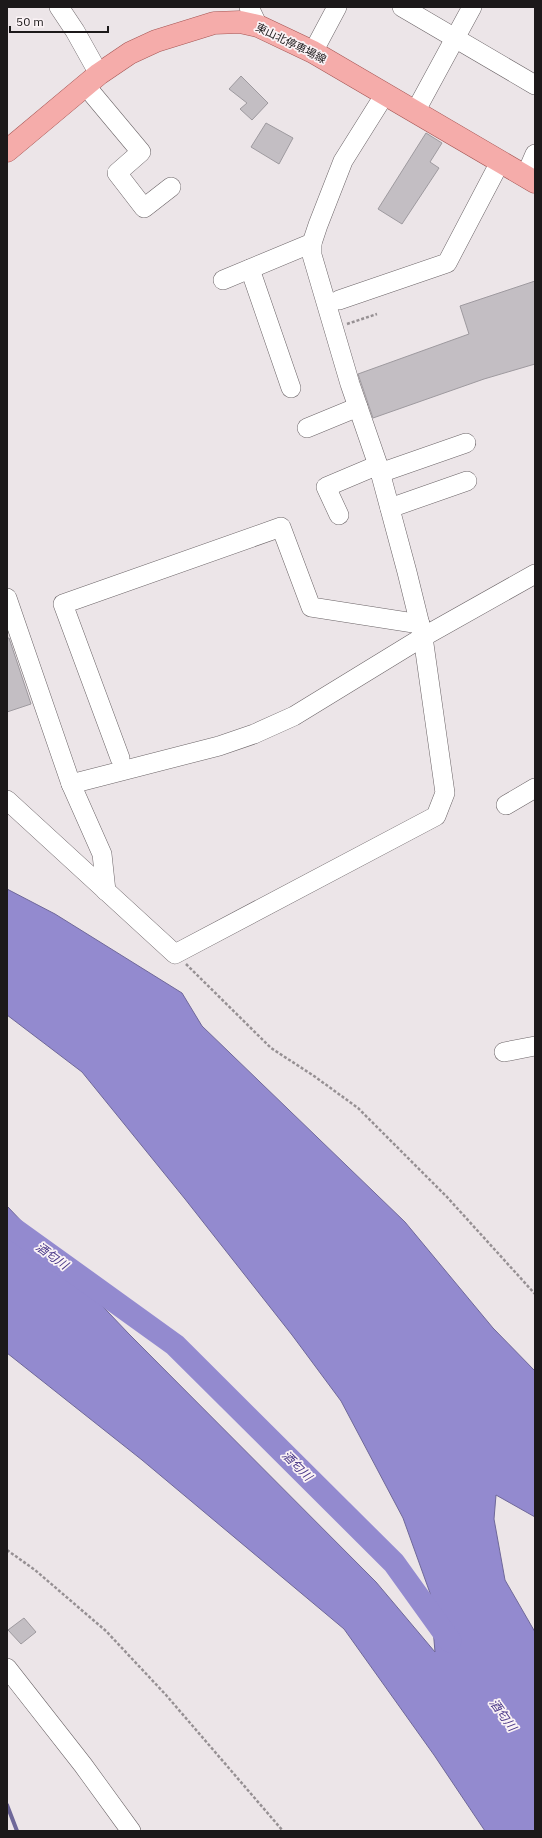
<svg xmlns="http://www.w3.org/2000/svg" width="542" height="1838" font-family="'IBM Plex Sans','Noto Sans JP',sans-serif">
	<rect width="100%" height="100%" fill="#ece5e8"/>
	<path fill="#938acf" stroke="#6f6899" d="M 7,889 L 55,914 L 182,993 L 202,1026 L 405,1222 L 493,1328 L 535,1371 L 535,1517 L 496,1495 L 494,1519 L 505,1580 L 535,1632 L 535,1831 L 485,1831 L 434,1755 L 344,1629 L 142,1460 L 7,1353 L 7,1206 L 129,1334 L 376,1582 L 435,1652 L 430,1593 L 403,1518 L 341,1401 L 292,1335 L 185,1199 L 82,1072 L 7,1015 Z"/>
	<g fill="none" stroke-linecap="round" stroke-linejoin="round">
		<path stroke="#6f6899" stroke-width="4" d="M 7,1805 L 17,1831"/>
		<path stroke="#938acf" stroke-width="23" d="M 7,1224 L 175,1345 L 394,1563 L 450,1641"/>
	</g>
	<g fill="#c3bec3" stroke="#9e9a9f">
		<path d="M 241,76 L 268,103 L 252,120 L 240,109 L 247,103 L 229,89 Z"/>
		<path d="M 266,123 L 293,138 L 279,164 L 251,147 Z"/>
		<path d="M 426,133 L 442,143 L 430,162 L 439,168 L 402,224 L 378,209 Z"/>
		<path d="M 535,281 L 535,364 L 484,379 L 373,418 L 358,374 L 469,334 L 460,306 Z"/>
		<path d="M 7,638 L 9,638 L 31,704 L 7,712 Z"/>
		<path d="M 24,1618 L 36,1632 L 21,1644 L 8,1630 Z"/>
	</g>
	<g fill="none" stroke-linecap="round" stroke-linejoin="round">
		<defs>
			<g id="minor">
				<path d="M 59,7 L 75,31 L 99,74"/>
				<path d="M 249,7 L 258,26"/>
				<path d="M 402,7 L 535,85"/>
				<path d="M 313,52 L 337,7"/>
				<path d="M 85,85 L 141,152 L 117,173 L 144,208 L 171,187"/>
				<path d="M 415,112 L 472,7"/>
				<path d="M 525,177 L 535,154"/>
				<path d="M 250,269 L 291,388"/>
				<path d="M 223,280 L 312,243"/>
				<path d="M 339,300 L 447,263 L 500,162"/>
				<path d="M 307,428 L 358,407"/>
				<path d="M 380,473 L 466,443"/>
				<path d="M 390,508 L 467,481"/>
				<path d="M 339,515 L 326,487 L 378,465"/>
				<path d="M 7,598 L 71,784 L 102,854 L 106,891"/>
				<path d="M 120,758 L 63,604 L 281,527 L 311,607 L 420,624"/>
				<path d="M 71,784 L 219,746 L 254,734 L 294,716 L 423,637 L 535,574"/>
				<path d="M 7,800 L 175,954 L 436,816 L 445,793 L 423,637 L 407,572 L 379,468 L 350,384 L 312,255 L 312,243 L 318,225 L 343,161 L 385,94"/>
				<path d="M 506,805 L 535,788"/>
				<path d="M 504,1052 L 535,1046"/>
				<path d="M 7,1668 L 83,1765 L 131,1831"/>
			</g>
			<path id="major" d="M 7,151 L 99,74 L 130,53 L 156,41 L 214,23 L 240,22 L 258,26 L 313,52 L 535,182"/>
		</defs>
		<use href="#minor" stroke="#6b6467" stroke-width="20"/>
		<use href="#major" stroke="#a55553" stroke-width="23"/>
		<g stroke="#969093" stroke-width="2.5" stroke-dasharray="3 2" stroke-linecap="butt">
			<path d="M 347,324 L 377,314"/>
			<path d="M 186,964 L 271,1048 L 314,1076 L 358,1108 L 447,1197 L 535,1294"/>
			<path d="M 7,1550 L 35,1570 L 106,1631 L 166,1695 L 283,1831"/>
		</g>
		<use href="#minor" stroke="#fff" stroke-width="19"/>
		<use href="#major" stroke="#f5acaa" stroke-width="22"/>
	</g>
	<g text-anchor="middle" stroke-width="3.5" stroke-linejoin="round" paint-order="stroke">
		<g font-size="11" fill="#1c191a" stroke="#faf2f5">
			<text transform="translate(291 43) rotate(26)" y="4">東山北停車場線</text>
		</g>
		<g font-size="12" font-style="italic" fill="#473587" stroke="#faf2f5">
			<text transform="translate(52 1256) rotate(36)" y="4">酒匂川</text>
			<text transform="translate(297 1466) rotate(45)" y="4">酒匂川</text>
			<text transform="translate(503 1715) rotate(54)" y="4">酒匂川</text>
		</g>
	</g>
	<rect width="542" height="1838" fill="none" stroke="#1c191a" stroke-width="16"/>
	<path d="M10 26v6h98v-6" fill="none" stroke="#1c191a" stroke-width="2"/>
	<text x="16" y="26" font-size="12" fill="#1c191a" stroke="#faf2f5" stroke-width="3" paint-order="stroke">50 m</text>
</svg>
